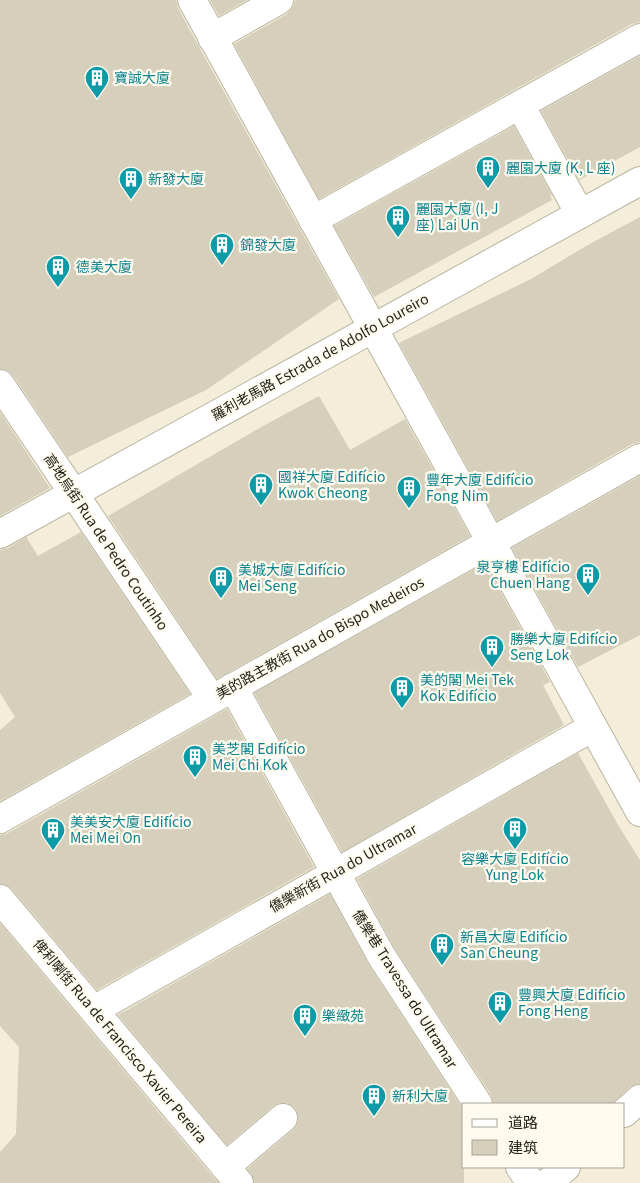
<svg xmlns="http://www.w3.org/2000/svg" width="640" height="1183" font-family="Georgia,'Noto Sans SC',serif">
	<rect width="100%" height="100%" fill="#f3edd9"/>
	<g fill="#d5cfbc">
		<path d="M 0,0 L 176,0 L 178,8 L 198,45 L 339,299 L 206,390 L 68,457 L 13,375 L 7,370 L 0,369 Z"/>
		<path d="M 210,0 L 247,0 L 219,16 Z"/>
		<path d="M 295,0 L 640,0 L 640,22 L 632,24 L 319,199 L 234,44 L 287,14 L 293,7 Z"/>
		<path d="M 640,56 L 640,147 L 579,180 L 541,111 Z"/>
		<path d="M 514,126 L 552,195 L 550,196 L 552,200 L 374,297 L 334,226 Z"/>
		<path d="M 640,217 L 640,442 L 632,444 L 497,521 L 399,343 L 531,279 L 586,246 Z"/>
		<path d="M 319,396 L 350,450 L 405,419 L 470,536 L 217,679 L 108,516 L 263,426 Z"/>
		<path d="M 0,412 L 50,488 L 0,516 Z"/>
		<path d="M 640,476 L 640,635 L 578,667 L 512,548 Z"/>
		<path d="M 81,532 L 190,694 L 0,801 L 0,730 L 15,717 L 0,693 L 0,550 L 8,548 L 26,537 L 38,556 Z"/>
		<path d="M 485,563 L 550,682 L 543,685 L 564,725 L 342,852 L 254,693 Z"/>
		<path d="M 227,709 L 314,867 L 97,990 L 12,889 L 6,885 L 0,884 L 0,835 L 8,833 Z"/>
		<path d="M 578,753 L 618,825 L 640,860 L 640,1084 L 630,1087 L 612,1104 L 493,1104 L 491,1095 L 395,949 L 357,879 Z"/>
		<path d="M 330,894 L 369,965 L 464,1111 L 464,1183 L 254,1183 L 251,1173 L 247,1169 L 293,1130 L 297,1124 L 298,1116 L 295,1108 L 288,1103 L 281,1103 L 273,1106 L 227,1145 L 118,1015 Z"/>
		<path d="M 0,923 L 213,1177 L 219,1183 L 0,1183 L 0,1152 L 16,1134 L 19,1047 L 0,1026 Z"/>
	</g>
	<g fill="none" stroke-linecap="round" stroke-linejoin="round">
		<defs>
			<g id="minor">
				<path d="M 192,0 L 640,812"/>
				<path d="M 212,38 L 279,0"/>
				<path d="M 520,105 L 580,214"/>
				<path d="M 313,220 L 640,38"/>
				<path d="M 0,384 L 212,699"/>
				<path d="M 0,534 L 640,181"/>
				<path d="M 233,687 L 382,957 L 478,1104"/>
				<path d="M 0,819 L 640,458"/>
				<path d="M 0,899 L 239,1183"/>
				<path d="M 94,1010 L 593,727"/>
				<path d="M 624,1113 L 640,1099"/>
				<path d="M 225,1167 L 283,1118"/>
				<path d="M 520,1167 L 531,1183"/>
				<path d="M 548,1183 L 566,1167"/>
			</g>
		</defs>
		<use href="#minor" stroke="#bab4a1" stroke-width="30"/>
		<use href="#minor" stroke="#fff" stroke-width="28"/>
	</g>
	<defs>
		<symbol id="building-pin" viewBox="-11 -11 22 30"><path d="M0 17L-7.5 6A9.5 9.5 0 1 1 7.5 6Z" fill="#0f9aa8" stroke="#fefbee"/><path d="M-4-6H4V6H1V3H-1V6H-4ZM-2.5-4.3h1.7v1.8h-1.7ZM.8-4.3h1.7v1.8H.8ZM-2.5-1h1.7V.8h-1.7ZM.8-1h1.7V.8H.8Z" fill="#fff"/></symbol>
	</defs>
	<g fill-rule="evenodd">
		<use href="#building-pin" x="83" y="64" width="28" height="38"/>
		<use href="#building-pin" x="474" y="154" width="28" height="38"/>
		<use href="#building-pin" x="117" y="165" width="28" height="38"/>
		<use href="#building-pin" x="384" y="203" width="28" height="38"/>
		<use href="#building-pin" x="208" y="231" width="28" height="38"/>
		<use href="#building-pin" x="44" y="253" width="28" height="38"/>
		<use href="#building-pin" x="247" y="471" width="28" height="38"/>
		<use href="#building-pin" x="395" y="474" width="28" height="38"/>
		<use href="#building-pin" x="574" y="561" width="28" height="38"/>
		<use href="#building-pin" x="207" y="564" width="28" height="38"/>
		<use href="#building-pin" x="478" y="633" width="28" height="38"/>
		<use href="#building-pin" x="388" y="674" width="28" height="38"/>
		<use href="#building-pin" x="181" y="743" width="28" height="38"/>
		<use href="#building-pin" x="501" y="815" width="28" height="38"/>
		<use href="#building-pin" x="39" y="816" width="28" height="38"/>
		<use href="#building-pin" x="428" y="931" width="28" height="38"/>
		<use href="#building-pin" x="486" y="989" width="28" height="38"/>
		<use href="#building-pin" x="291" y="1002" width="28" height="38"/>
		<use href="#building-pin" x="360" y="1082" width="28" height="38"/>
	</g>
	<g text-anchor="middle" stroke-width="4.5" stroke-linejoin="round" paint-order="stroke">
		<g font-size="14" fill="#0d838f" stroke="#fefbee" text-anchor="start">
			<text x="114" y="83">寶誠大廈</text>
			<text x="506" y="173">麗園大廈 (K, L 座)</text>
			<text x="148" y="184">新發大廈</text>
			<text x="416" y="214">麗園大廈 (I, J<tspan x="416" dy="16">座) Lai Un</tspan></text>
			<text x="240" y="250">錦發大廈</text>
			<text x="76" y="272">德美大廈</text>
			<text x="278" y="482">國祥大廈 Edifício<tspan x="278" dy="16">Kwok Cheong</tspan></text>
			<text x="426" y="485">豐年大廈 Edifício<tspan x="426" dy="16">Fong Nim</tspan></text>
			<text x="570" y="572" text-anchor="end">泉亨樓 Edifício<tspan x="570" dy="16">Chuen Hang</tspan></text>
			<text x="238" y="575">美城大廈 Edifício<tspan x="238" dy="16">Mei Seng</tspan></text>
			<text x="510" y="644">勝樂大廈 Edifício<tspan x="510" dy="16">Seng Lok</tspan></text>
			<text x="420" y="685">美的閣 Mei Tek<tspan x="420" dy="16">Kok Edifício</tspan></text>
			<text x="212" y="754">美芝閣 Edifício<tspan x="212" dy="16">Mei Chi Kok</tspan></text>
			<text x="70" y="827">美美安大廈 Edifício<tspan x="70" dy="16">Mei Mei On</tspan></text>
			<text x="515" y="864" text-anchor="middle">容樂大廈 Edifício<tspan x="515" dy="16">Yung Lok</tspan></text>
			<text x="460" y="942">新昌大廈 Edifício<tspan x="460" dy="16">San Cheung</tspan></text>
			<text x="518" y="1000">豐興大廈 Edifício<tspan x="518" dy="16">Fong Heng</tspan></text>
			<text x="322" y="1021">樂緻苑</text>
			<text x="392" y="1101">新利大廈</text>
		</g>
		<g font-size="14" fill="#24221b" stroke="#fefbee">
			<text transform="translate(320 357) rotate(-29)" y="5">羅利老馬路 Estrada de Adolfo Loureiro</text>
			<text transform="translate(106 542) rotate(56)" y="5">高地烏街 Rua de Pedro Coutinho</text>
			<text transform="translate(320 638) rotate(-29)" y="5">美的路主教街 Rua do Bispo Medeiros</text>
			<text transform="translate(343 868) rotate(-29)" y="5">僑樂新街 Rua do Ultramar</text>
			<text transform="translate(405 989) rotate(58)" y="5">僑樂巷 Travessa do Ultramar</text>
			<text transform="translate(120 1041) rotate(50)" y="5">俾利喇街 Rua de Francisco Xavier Pereira</text>
		</g>
	</g>
	<rect x="462" y="1103" width="162" height="65" fill="#fefbee" stroke="#a7a49a"/>
	<rect x="472" y="1119" width="25" height="8" fill="#ffffff" stroke="#a7a49a"/>
	<text x="508" y="1128" font-size="15" fill="#24221b">道路</text>
	<rect x="472" y="1140" width="25" height="15" fill="#d5cfbc" stroke="#a7a49a"/>
	<text x="508" y="1153" font-size="15" fill="#24221b">建筑</text>
</svg>
